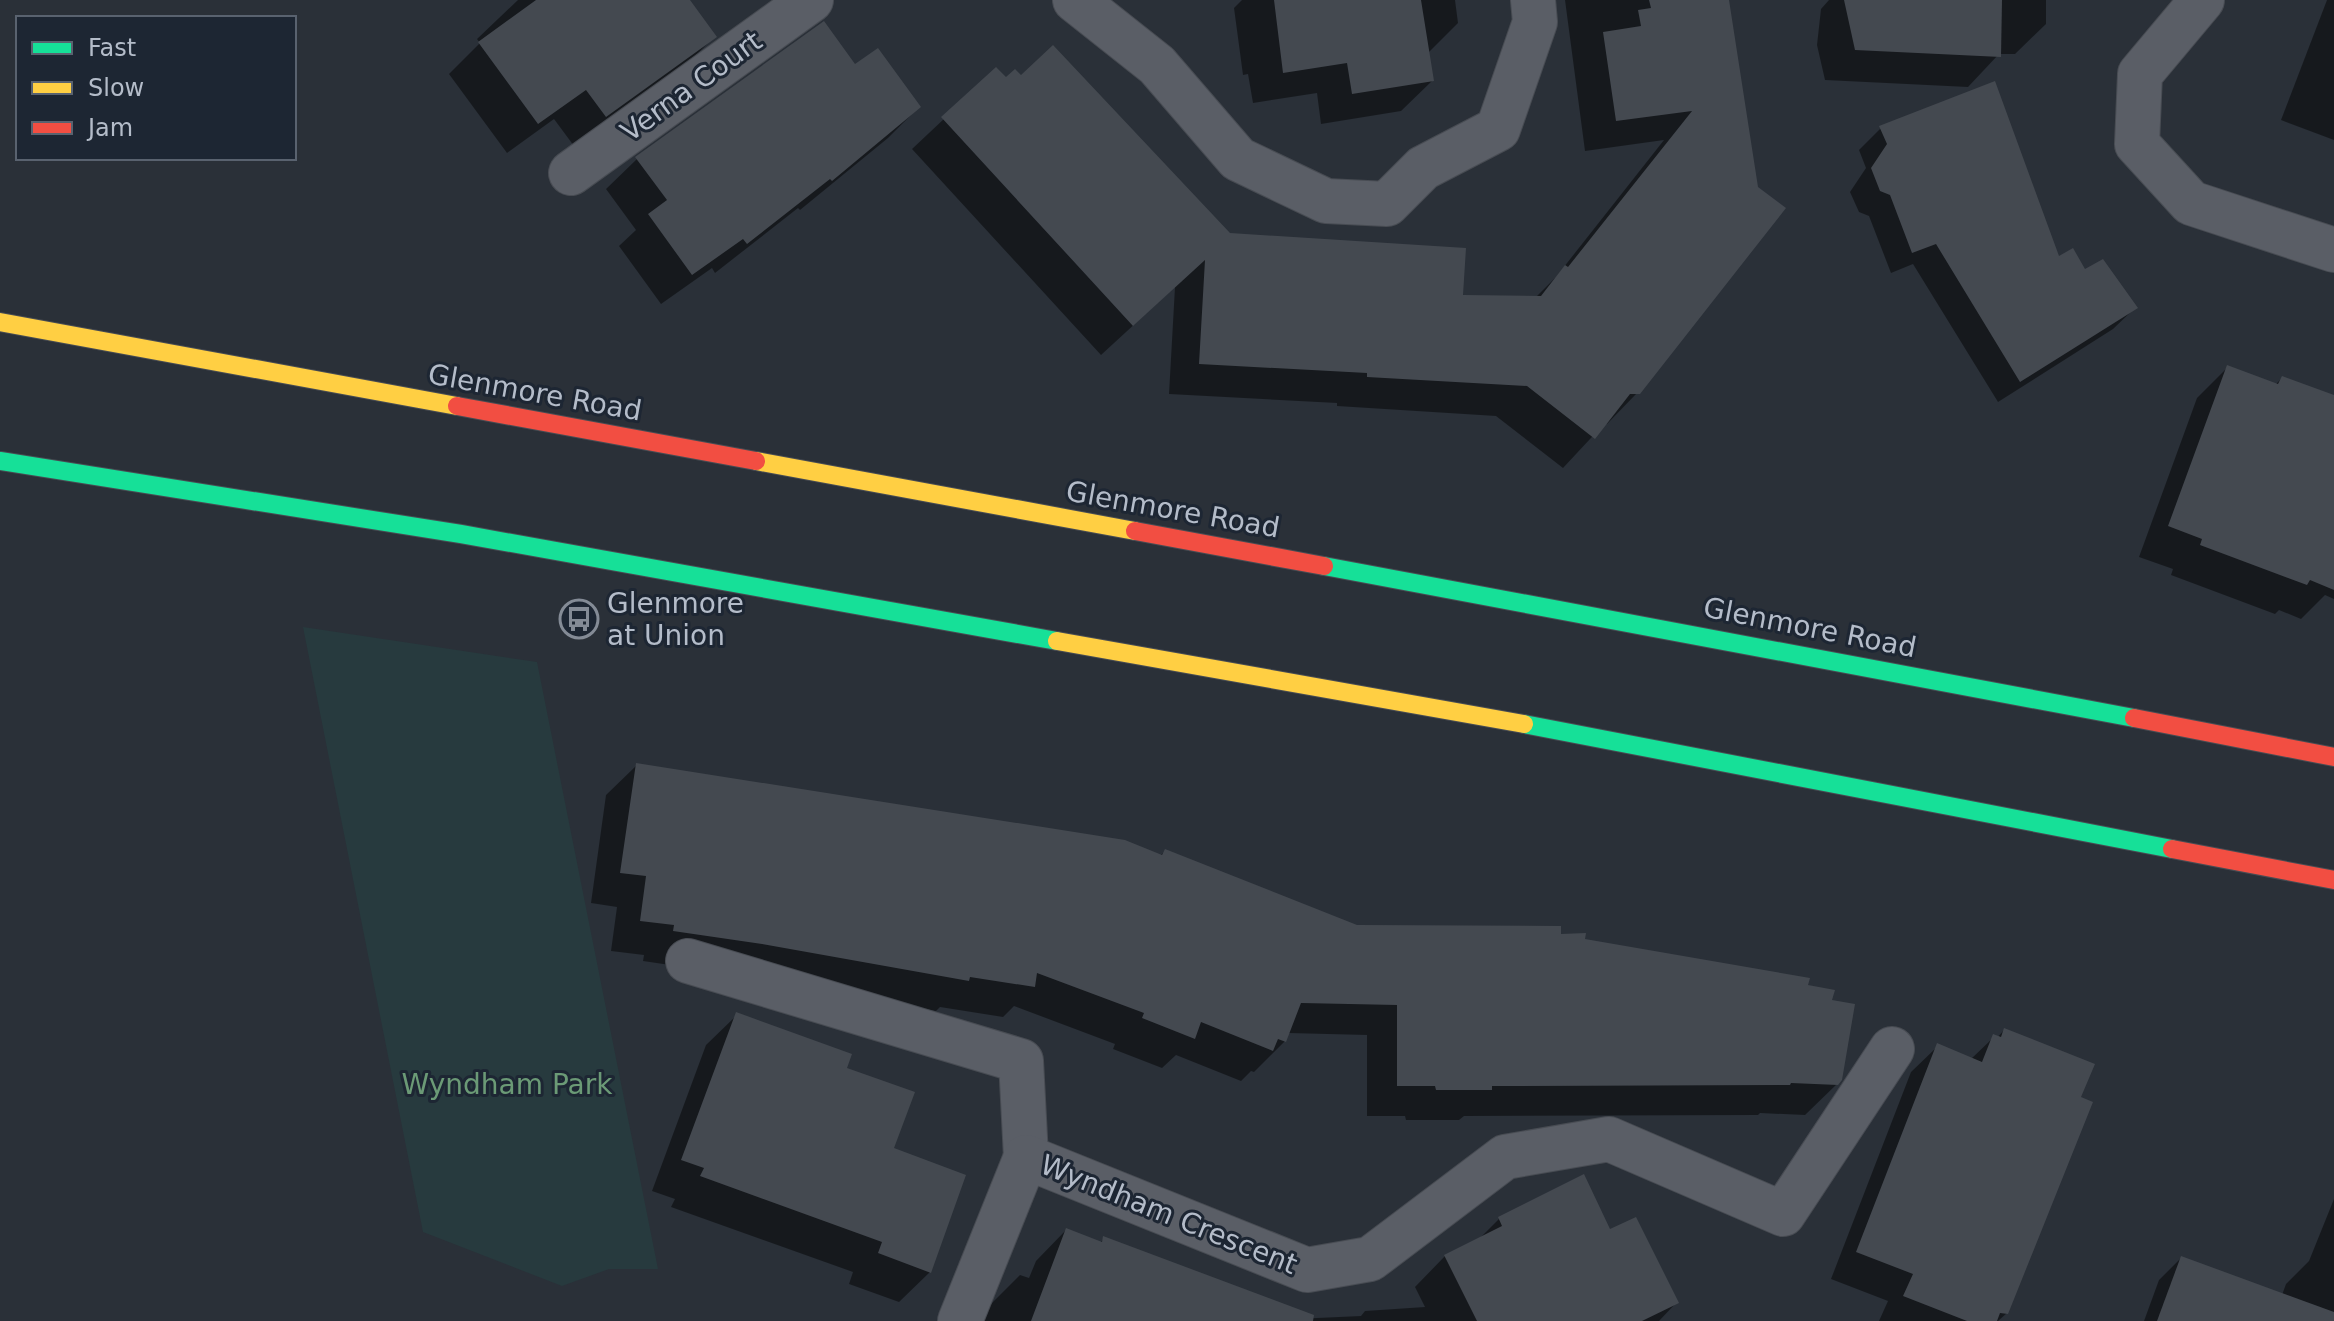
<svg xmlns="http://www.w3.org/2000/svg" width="2334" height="1321" font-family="'DejaVu Sans',sans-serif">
	<rect width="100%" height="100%" fill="#2a3038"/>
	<path fill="#273a3e" d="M 303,627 L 537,662 L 658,1269 L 609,1269 L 562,1286 L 423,1232 Z"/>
	<g fill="#0007">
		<path d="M 518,0 L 687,0 L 714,37 L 684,67 L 574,146 L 554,119 L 507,153 L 449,74 L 480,43 L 477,39 Z"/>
		<path d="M 1242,0 L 1455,0 L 1458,23 L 1427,54 L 1432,81 L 1401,111 L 1321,124 L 1317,93 L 1253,103 L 1248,74 L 1243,75 L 1234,8 Z"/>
		<path d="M 1565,0 L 1729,0 L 1638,392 L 1607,424 L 1604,424 L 1563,468 L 1496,416 L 1337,406 L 1337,403 L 1169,394 L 1175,287 L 1101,355 L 912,149 L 996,70 L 1006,80 L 1229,235 L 1461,297 L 1535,298 L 1556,277 L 1664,140 L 1585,151 Z"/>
		<path d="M 1829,0 L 2046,0 L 2046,24 L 2015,54 L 1999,54 L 1968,87 L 1825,80 L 1817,45 L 1821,9 Z"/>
		<path d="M 2327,0 L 2334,0 L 2334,140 L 2281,120 Z"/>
		<path d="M 855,66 L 919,107 L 888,138 L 800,210 L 798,208 L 715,273 L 712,268 L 661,304 L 619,246 L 636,230 L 606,189 L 637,159 Z"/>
		<path d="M 1881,128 L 2058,259 L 2084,272 L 2135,308 L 2113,329 L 1998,402 L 1913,264 L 1891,273 L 1869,216 L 1859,212 L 1850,192 L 1866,168 L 1859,150 Z"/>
		<path d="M 2228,367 L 2275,385 L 2282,378 L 2334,398 L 2334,599 L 2325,595 L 2301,619 L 2279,610 L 2275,614 L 2171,575 L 2173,569 L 2139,557 L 2197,398 Z"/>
		<path d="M 637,765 L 1160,856 L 1165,851 L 1356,927 L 1559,936 L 1806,987 L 1830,1002 L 1837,1084 L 1805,1115 L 1760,1113 L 1758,1115 L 1464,1116 L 1459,1120 L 1406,1120 L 1405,1116 L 1367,1116 L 1367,1035 L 1288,1033 L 1285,1041 L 1254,1072 L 1251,1071 L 1241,1081 L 1176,1055 L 1162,1068 L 1113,1049 L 1115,1044 L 1014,1006 L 1003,1017 L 940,1007 L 936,1011 L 731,974 L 643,961 L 644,955 L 611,951 L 617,907 L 591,903 L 606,795 Z"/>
		<path d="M 737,1015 L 845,1069 L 892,1149 L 930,1272 L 899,1302 L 849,1284 L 853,1272 L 671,1207 L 675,1199 L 652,1191 L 706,1045 Z"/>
		<path d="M 2004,1030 L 2079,1098 L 2007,1313 L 1998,1321 L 1879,1321 L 1888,1301 L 1831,1279 L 1911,1072 L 1938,1046 L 1971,1059 L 1994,1037 L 1997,1038 Z"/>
		<path d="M 2334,1199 L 2334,1321 L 2144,1321 L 2159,1280 L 2181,1258 L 2282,1295 L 2286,1284 L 2309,1261 Z"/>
		<path d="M 1499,1219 L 1610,1232 L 1677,1302 L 1659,1321 L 984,1321 L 989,1306 L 1020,1275 L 1029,1278 L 1036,1261 L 1066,1230 L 1100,1243 L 1104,1239 L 1295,1319 L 1361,1316 L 1365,1311 L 1425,1307 L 1415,1287 L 1445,1256 L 1478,1240 Z"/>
	</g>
	<g fill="#444950">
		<path d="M 536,0 L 690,0 L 717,37 L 606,117 L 586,90 L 538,124 L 478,42 Z"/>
		<path d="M 1274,0 L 1421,0 L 1434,81 L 1352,94 L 1347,63 L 1283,73 Z"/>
		<path d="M 1649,0 L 1729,0 L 1758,187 L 1786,208 L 1640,394 L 1630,394 L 1595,439 L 1527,386 L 1367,377 L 1367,373 L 1199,364 L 1205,260 L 1133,326 L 941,117 L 996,67 L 1006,77 L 1015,69 L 1021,75 L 1053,45 L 1230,233 L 1466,248 L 1463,295 L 1541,296 L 1565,265 L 1568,267 L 1692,111 L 1616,121 L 1603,32 L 1641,26 L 1638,10 L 1651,8 Z"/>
		<path d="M 1844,0 L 2002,0 L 2001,57 L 1855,50 Z"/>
		<path d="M 824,21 L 855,64 L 878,48 L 921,107 L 832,181 L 830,179 L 747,244 L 743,239 L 692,275 L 648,214 L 667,200 L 635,157 Z"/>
		<path d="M 1995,81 L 2059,256 L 2073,248 L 2085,269 L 2103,259 L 2138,308 L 2020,382 L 1936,244 L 1912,253 L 1890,195 L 1880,191 L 1871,168 L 1887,144 L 1879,126 Z"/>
		<path d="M 2227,365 L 2278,384 L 2282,376 L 2334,395 L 2334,590 L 2310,580 L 2307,585 L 2200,545 L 2202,539 L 2168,526 Z"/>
		<path d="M 636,763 L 1125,840 L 1162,855 L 1165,849 L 1357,925 L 1561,926 L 1561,934 L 1586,933 L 1585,939 L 1810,978 L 1808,985 L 1835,990 L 1832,1000 L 1855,1004 L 1842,1080 L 1838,1085 L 1791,1083 L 1790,1085 L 1492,1086 L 1492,1090 L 1436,1090 L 1435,1086 L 1397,1086 L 1397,1005 L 1301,1003 L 1286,1042 L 1278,1039 L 1273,1051 L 1201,1022 L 1195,1039 L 1142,1018 L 1144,1013 L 1037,973 L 1035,987 L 970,977 L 969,981 L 762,944 L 673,931 L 674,925 L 640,921 L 646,876 L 620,873 Z"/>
		<path d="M 736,1012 L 852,1054 L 847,1068 L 915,1092 L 894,1148 L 966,1175 L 931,1273 L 878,1253 L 882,1242 L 700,1176 L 704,1168 L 681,1160 Z"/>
		<path d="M 2004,1028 L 2095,1064 L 2081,1097 L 2093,1102 L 2008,1314 L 2000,1313 L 1997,1321 L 1967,1321 L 1903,1296 L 1913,1274 L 1856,1252 L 1937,1043 L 1982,1062 L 1993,1034 L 2001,1037 Z"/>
		<path d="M 1584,1174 L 1610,1229 L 1636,1217 L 1679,1303 L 1642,1321 L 1477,1321 L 1444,1255 L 1502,1226 L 1498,1217 Z"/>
		<path d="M 1066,1228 L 1102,1242 L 1103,1236 L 1314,1315 L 1313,1321 L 1031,1321 Z"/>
		<path d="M 2181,1256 L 2334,1312 L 2334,1321 L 2157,1321 Z"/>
	</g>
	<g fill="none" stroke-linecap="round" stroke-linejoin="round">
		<defs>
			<g id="street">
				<path d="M 1075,0 L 1157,65 L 1238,159 L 1326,201 L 1387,204 L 1423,168 L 1498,129 L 1535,22 L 1533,0"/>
				<path d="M 2202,0 L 2140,74 L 2137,144 L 2191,203 L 2334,250"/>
				<path d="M 571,173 L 811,0"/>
				<path d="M 688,961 L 1021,1061 L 1026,1157"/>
				<path d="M 960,1321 L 1026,1157 L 1307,1270 L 1370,1259 L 1505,1157 L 1609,1139 L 1783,1214 L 1892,1049"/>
			</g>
			<g id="fast">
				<path d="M 0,461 L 461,534 L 1057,641"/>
				<path d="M 1324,566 L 2134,718"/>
				<path d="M 1524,724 L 2172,849"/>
			</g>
			<g id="slow">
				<path d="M 0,322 L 457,406"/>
				<path d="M 756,461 L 1135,531"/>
				<path d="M 1057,641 L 1524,724"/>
			</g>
			<g id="jam">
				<path d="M 457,406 L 756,461"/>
				<path d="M 1135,531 L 1324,566"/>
				<path d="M 2134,718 L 2334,757"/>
				<path d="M 2172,849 L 2334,880"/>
			</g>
		</defs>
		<use href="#street" stroke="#484c53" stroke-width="46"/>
		<use href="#fast" stroke="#484c53" stroke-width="20"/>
		<use href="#slow" stroke="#484c53" stroke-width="20"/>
		<use href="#jam" stroke="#484c53" stroke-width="20"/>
		<use href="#street" stroke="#5a5e66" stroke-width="44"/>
		<use href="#fast" stroke="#16e098" stroke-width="18"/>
		<use href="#slow" stroke="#ffcf43" stroke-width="18"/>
		<use href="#jam" stroke="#f24e42" stroke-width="18"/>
	</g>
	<defs>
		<symbol id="bus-ring" viewBox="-11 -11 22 22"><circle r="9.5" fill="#1d2633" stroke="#848b96" stroke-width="1.5"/><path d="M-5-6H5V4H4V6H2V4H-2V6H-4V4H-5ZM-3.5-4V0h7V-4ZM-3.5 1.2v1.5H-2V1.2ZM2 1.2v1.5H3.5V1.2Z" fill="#848b96"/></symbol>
	</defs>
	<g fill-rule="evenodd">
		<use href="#bus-ring" x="557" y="597" width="44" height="44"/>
	</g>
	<g text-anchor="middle" stroke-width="6" stroke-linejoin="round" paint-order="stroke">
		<g font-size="28" fill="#b4bcc9" stroke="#1d2633">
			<text transform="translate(691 86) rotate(-36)" y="10">Verna Court</text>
			<text transform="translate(535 392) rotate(10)" y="10">Glenmore Road</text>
			<text transform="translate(1173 509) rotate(10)" y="10">Glenmore Road</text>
			<text transform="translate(1810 627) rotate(11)" y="10">Glenmore Road</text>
			<text transform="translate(1169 1214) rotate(22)" y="10">Wyndham Crescent</text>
		</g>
		<g font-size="28" fill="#b4bcc9" stroke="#1d2633" text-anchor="start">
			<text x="607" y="613">Glenmore<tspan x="607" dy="32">at Union</tspan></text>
		</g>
		<g font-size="28" fill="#6b9a76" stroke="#1d2633">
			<text x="507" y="1094">Wyndham Park</text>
		</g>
	</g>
	<rect x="16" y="16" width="280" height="144" fill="#1d2633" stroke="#59626f" stroke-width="2"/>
	<rect x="32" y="42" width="40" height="12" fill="#16e098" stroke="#59626f" stroke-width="2"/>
	<text x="88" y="56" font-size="24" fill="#b4bcc9">Fast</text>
	<rect x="32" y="82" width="40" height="12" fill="#ffcf43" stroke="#59626f" stroke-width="2"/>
	<text x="88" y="96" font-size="24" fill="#b4bcc9">Slow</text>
	<rect x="32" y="122" width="40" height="12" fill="#f24e42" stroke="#59626f" stroke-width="2"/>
	<text x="88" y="136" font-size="24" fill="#b4bcc9">Jam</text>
</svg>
